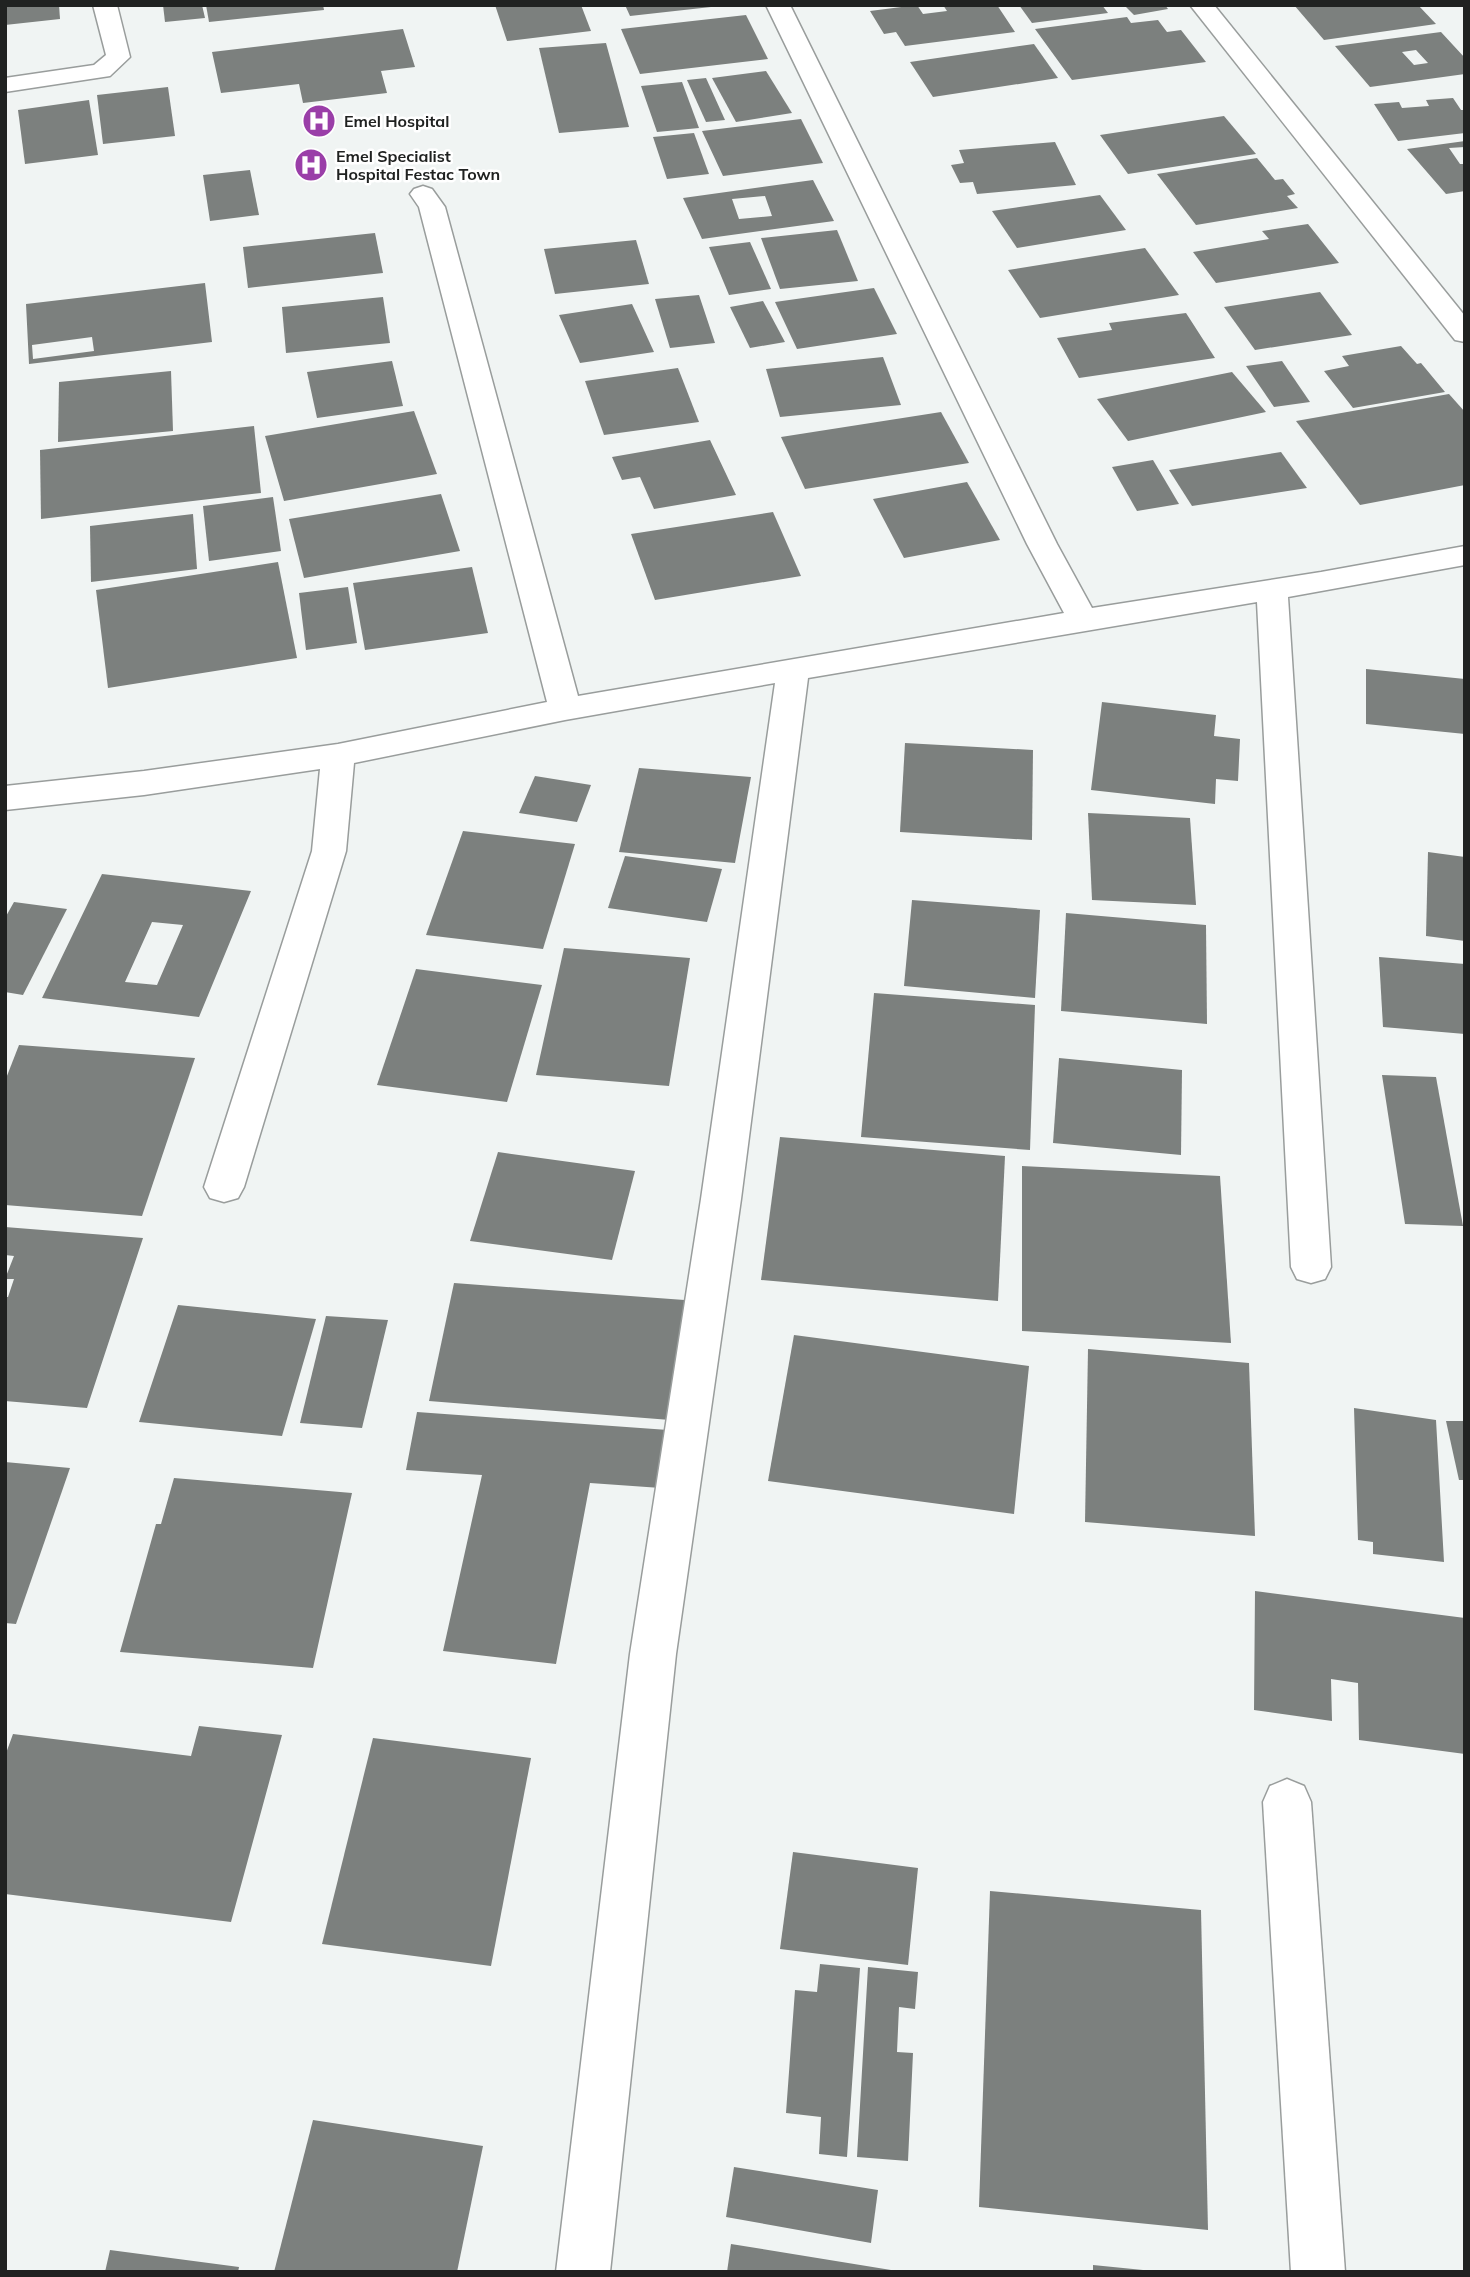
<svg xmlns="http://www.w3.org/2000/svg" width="1470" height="2277" font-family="Mulish,sans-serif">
	<rect width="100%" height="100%" fill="#f0f4f3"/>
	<g fill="#7c807e" fill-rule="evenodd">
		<path d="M 5,5 L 59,5 L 60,19 L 5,25 Z"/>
		<path d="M 163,5 L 202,5 L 205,18 L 165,22 Z"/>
		<path d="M 206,5 L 323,5 L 324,10 L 209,22 Z"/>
		<path d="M 495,5 L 581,5 L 591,31 L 507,41 Z"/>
		<path d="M 625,5 L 711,5 L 711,7 L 630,16 Z"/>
		<path d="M 917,5 L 923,14 L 947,11 L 943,5 L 997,5 L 1015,32 L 905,46 L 896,32 L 884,34 L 870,11 Z"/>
		<path d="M 1019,5 L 1102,5 L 1108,13 L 1032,23 Z"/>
		<path d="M 1124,5 L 1165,5 L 1168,9 L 1134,15 Z"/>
		<path d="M 1294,5 L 1418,5 L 1436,24 L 1324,40 Z"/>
		<path d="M 746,15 L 768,59 L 640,74 L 621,29 Z"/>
		<path d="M 1127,17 L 1131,23 L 1158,20 L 1167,32 L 1181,30 L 1206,62 L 1072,80 L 1035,29 Z"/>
		<path d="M 403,29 L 415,67 L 381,71 L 387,93 L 303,103 L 299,84 L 221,93 L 212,52 Z"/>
		<path d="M 1441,32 L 1465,58 L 1465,74 L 1370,87 L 1335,46 ZM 1416,50 L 1428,63 L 1414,65 L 1402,52 Z"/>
		<path d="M 606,43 L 629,127 L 559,133 L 539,48 Z"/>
		<path d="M 1034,44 L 1058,78 L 933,97 L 910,62 Z"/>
		<path d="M 766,71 L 792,113 L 736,122 L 712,78 Z"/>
		<path d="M 706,78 L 725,120 L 706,122 L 687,80 Z"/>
		<path d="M 682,82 L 699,128 L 657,132 L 641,86 Z"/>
		<path d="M 168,87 L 175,136 L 103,144 L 97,95 Z"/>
		<path d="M 1453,98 L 1461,110 L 1465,110 L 1465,133 L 1398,141 L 1374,104 L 1399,102 L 1402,108 L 1429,106 L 1426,100 Z"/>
		<path d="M 89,100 L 98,155 L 25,164 L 18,110 Z"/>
		<path d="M 1224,116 L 1256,154 L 1128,174 L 1100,135 Z"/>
		<path d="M 801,119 L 823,163 L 723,176 L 702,131 Z"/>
		<path d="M 694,133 L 709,174 L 667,179 L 653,137 Z"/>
		<path d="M 1465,141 L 1465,147 L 1449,148 L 1460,164 L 1465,164 L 1465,191 L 1446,194 L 1407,149 Z"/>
		<path d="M 1055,142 L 1076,185 L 977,194 L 973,182 L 960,183 L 951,165 L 964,163 L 959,150 Z"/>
		<path d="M 1257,158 L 1275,180 L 1283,179 L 1295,194 L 1287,196 L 1298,208 L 1196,225 L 1157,174 Z"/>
		<path d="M 250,170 L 259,215 L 210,221 L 203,175 Z"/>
		<path d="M 813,180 L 834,221 L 702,239 L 683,198 ZM 765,196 L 772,216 L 739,219 L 732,199 Z"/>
		<path d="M 1100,195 L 1126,230 L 1017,248 L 992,211 Z"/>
		<path d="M 1308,224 L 1339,263 L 1216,283 L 1193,252 L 1269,239 L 1262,231 Z"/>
		<path d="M 837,230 L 858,281 L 780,289 L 761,238 Z"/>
		<path d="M 375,233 L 383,273 L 248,288 L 243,247 Z"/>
		<path d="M 636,240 L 649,284 L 555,294 L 544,249 Z"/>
		<path d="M 750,242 L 771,289 L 729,295 L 709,247 Z"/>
		<path d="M 1145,248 L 1179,295 L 1040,318 L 1008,270 Z"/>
		<path d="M 205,283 L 212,342 L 29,364 L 26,304 ZM 92,337 L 94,351 L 33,359 L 32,345 Z"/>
		<path d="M 874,288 L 897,334 L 797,349 L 775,302 Z"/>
		<path d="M 1320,292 L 1352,335 L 1255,350 L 1224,307 Z"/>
		<path d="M 699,295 L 715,343 L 670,348 L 655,299 Z"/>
		<path d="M 383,297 L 390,343 L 286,353 L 282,307 Z"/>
		<path d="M 763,301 L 785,342 L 750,348 L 730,307 Z"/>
		<path d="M 632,304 L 654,352 L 580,363 L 559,315 Z"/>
		<path d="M 1186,313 L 1215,358 L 1079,378 L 1057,338 L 1112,330 L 1109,323 Z"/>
		<path d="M 1401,346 L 1417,364 L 1421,363 L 1445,392 L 1353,408 L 1324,371 L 1349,366 L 1342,356 Z"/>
		<path d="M 883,357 L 901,405 L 780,417 L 766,369 Z"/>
		<path d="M 392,361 L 403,406 L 317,418 L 307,372 Z"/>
		<path d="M 1282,361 L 1310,402 L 1274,407 L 1246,366 Z"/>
		<path d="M 678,368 L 699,422 L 604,435 L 585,381 Z"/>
		<path d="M 171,371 L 173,431 L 58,442 L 59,382 Z"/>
		<path d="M 1232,372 L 1266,412 L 1128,441 L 1097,399 Z"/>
		<path d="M 1449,394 L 1465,412 L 1465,485 L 1360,505 L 1296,421 Z"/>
		<path d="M 414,411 L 437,474 L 284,501 L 265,436 Z"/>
		<path d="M 941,412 L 969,463 L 805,489 L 781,437 Z"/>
		<path d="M 254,426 L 261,493 L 41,519 L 40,450 Z"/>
		<path d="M 710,440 L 736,495 L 654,509 L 640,477 L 622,480 L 612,457 Z"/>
		<path d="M 1281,452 L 1307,488 L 1192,506 L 1169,470 Z"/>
		<path d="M 1153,460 L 1179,504 L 1137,511 L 1112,467 Z"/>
		<path d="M 967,482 L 1000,540 L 904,558 L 873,499 Z"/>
		<path d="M 441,494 L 460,551 L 304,578 L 289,519 Z"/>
		<path d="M 273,497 L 281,551 L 209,561 L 203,506 Z"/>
		<path d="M 773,512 L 801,576 L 655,600 L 631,534 Z"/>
		<path d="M 193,514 L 197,569 L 91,582 L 90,526 Z"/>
		<path d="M 278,562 L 297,658 L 108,688 L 96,590 Z"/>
		<path d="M 472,567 L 488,633 L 365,650 L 353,583 Z"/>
		<path d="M 348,587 L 357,643 L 306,650 L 299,593 Z"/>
		<path d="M 1366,669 L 1465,679 L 1465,734 L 1366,724 Z"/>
		<path d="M 1102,702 L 1216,715 L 1214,736 L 1240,739 L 1238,781 L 1216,779 L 1215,804 L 1091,790 Z"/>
		<path d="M 905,743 L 1033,750 L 1032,840 L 900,832 Z"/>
		<path d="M 639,768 L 751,777 L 735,863 L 619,852 Z"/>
		<path d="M 535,776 L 591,785 L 577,822 L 519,813 Z"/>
		<path d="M 1088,813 L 1190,818 L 1196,905 L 1092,900 Z"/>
		<path d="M 463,831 L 575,844 L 543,949 L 426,935 Z"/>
		<path d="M 1428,852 L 1465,857 L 1465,941 L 1426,936 Z"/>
		<path d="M 625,856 L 722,869 L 707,922 L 608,908 Z"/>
		<path d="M 102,874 L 251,891 L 199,1017 L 42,998 ZM 152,922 L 183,925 L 157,985 L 125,982 Z"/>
		<path d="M 912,900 L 1040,910 L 1035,998 L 904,986 Z"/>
		<path d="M 14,902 L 67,909 L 23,995 L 5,992 L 5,918 Z"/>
		<path d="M 1066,913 L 1206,925 L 1207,1024 L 1061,1011 Z"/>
		<path d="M 564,948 L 690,958 L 669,1086 L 536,1075 Z"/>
		<path d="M 1379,957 L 1465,964 L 1465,1034 L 1383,1027 Z"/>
		<path d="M 416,969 L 542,985 L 507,1102 L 377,1085 Z"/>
		<path d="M 874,993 L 1035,1005 L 1030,1150 L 861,1137 Z"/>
		<path d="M 19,1045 L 195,1058 L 142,1216 L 5,1205 L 5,1081 Z"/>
		<path d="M 1059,1058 L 1182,1070 L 1181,1155 L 1053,1143 Z"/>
		<path d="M 1382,1075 L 1436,1077 L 1463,1226 L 1405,1224 Z"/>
		<path d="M 780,1137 L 1005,1156 L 998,1301 L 761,1280 Z"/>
		<path d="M 498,1152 L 635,1171 L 612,1260 L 470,1241 Z"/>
		<path d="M 1022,1166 L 1220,1176 L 1231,1343 L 1022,1331 Z"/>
		<path d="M 5,1227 L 143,1238 L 87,1408 L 5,1401 L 5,1297 L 8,1297 L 14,1279 L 5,1279 L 14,1256 L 5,1255 Z"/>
		<path d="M 454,1283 L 698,1301 L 683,1421 L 429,1401 Z"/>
		<path d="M 178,1305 L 316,1319 L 282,1436 L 139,1422 Z"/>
		<path d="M 326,1316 L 388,1320 L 362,1428 L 300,1423 Z"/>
		<path d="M 794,1335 L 1029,1366 L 1014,1514 L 768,1481 Z"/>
		<path d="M 1088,1349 L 1249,1363 L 1255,1536 L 1085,1522 Z"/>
		<path d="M 1354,1408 L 1436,1420 L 1444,1562 L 1373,1554 L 1373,1542 L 1358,1540 Z"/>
		<path d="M 417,1412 L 682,1431 L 675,1489 L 590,1483 L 556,1664 L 443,1651 L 482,1475 L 406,1470 Z"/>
		<path d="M 1446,1421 L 1465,1421 L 1465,1480 L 1459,1480 Z"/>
		<path d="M 5,1462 L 70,1468 L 16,1624 L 5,1623 Z"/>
		<path d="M 174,1478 L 352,1493 L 313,1668 L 120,1652 L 156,1524 L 161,1524 Z"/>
		<path d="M 1255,1591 L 1465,1618 L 1465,1754 L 1359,1740 L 1358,1683 L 1331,1679 L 1332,1721 L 1254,1710 Z"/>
		<path d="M 199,1726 L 282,1735 L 231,1922 L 5,1894 L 5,1756 L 13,1734 L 191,1756 Z"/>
		<path d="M 373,1738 L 531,1758 L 491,1966 L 322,1944 Z"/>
		<path d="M 793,1852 L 918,1868 L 908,1965 L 780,1949 Z"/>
		<path d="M 990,1891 L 1201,1910 L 1208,2230 L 979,2207 Z"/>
		<path d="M 820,1964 L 860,1968 L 847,2157 L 819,2154 L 821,2117 L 786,2113 L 795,1990 L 817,1992 Z"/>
		<path d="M 868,1967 L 918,1972 L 915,2009 L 899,2007 L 897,2052 L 913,2053 L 908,2161 L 857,2157 Z"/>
		<path d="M 313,2120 L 483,2146 L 457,2272 L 274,2272 Z"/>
		<path d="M 734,2167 L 878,2190 L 871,2243 L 726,2217 Z"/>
		<path d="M 731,2244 L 891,2270 L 891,2272 L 727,2272 Z"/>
		<path d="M 110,2250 L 239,2267 L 238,2272 L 105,2272 Z"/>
		<path d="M 1093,2265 L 1143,2270 L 1143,2272 L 1093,2272 Z"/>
	</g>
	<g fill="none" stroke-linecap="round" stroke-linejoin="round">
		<defs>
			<g id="street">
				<path d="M 93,5 L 117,5 L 130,57 L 110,76 L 5,92 L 5,78 L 94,65 L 106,55 Z"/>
				<path d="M 766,5 L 790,5 L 1057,544 L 1092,608 L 1321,572 L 1465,546 L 1465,565 L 1288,597 L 1331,1267 L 1325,1279 L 1311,1283 L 1297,1279 L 1291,1267 L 1257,602 L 808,678 L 741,1199 L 676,1654 L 610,2272 L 556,2272 L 630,1654 L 701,1199 L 775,683 L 565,720 L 354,763 L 346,851 L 244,1187 L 238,1198 L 224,1202 L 210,1198 L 204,1187 L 312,851 L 320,769 L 144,795 L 5,810 L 5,786 L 144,771 L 338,744 L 547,702 L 419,207 L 410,194 L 414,189 L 423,186 L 432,189 L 445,207 L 578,696 L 1064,613 L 1027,544 Z"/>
				<path d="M 1190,5 L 1214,5 L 1465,316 L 1465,342 L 1455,340 Z"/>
				<path d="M 1287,1779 L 1304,1786 L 1311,1802 L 1345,2272 L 1291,2272 L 1263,1802 L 1270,1786 Z"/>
			</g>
		</defs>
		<use href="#street" stroke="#999d9c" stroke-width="3"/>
		<use href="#street" fill="#fff" fill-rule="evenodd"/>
	</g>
	<defs>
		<symbol id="hospital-disc" viewBox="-11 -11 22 22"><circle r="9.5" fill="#9a3ea8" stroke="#fff"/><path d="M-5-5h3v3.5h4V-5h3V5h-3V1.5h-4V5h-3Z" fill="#fff"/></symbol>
	</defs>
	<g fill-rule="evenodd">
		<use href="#hospital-disc" x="300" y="102" width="38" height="38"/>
		<use href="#hospital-disc" x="292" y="146" width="38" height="38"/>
	</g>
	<g text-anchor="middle" stroke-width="5" stroke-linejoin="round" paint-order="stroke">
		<g font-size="16" font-weight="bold" fill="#202221" stroke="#fff" text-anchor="start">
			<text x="344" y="127">Emel Hospital</text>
			<text x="336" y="162">Emel Specialist<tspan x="336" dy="18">Hospital Festac Town</tspan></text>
		</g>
	</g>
	<rect width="1470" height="2277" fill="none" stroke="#202221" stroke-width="14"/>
</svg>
